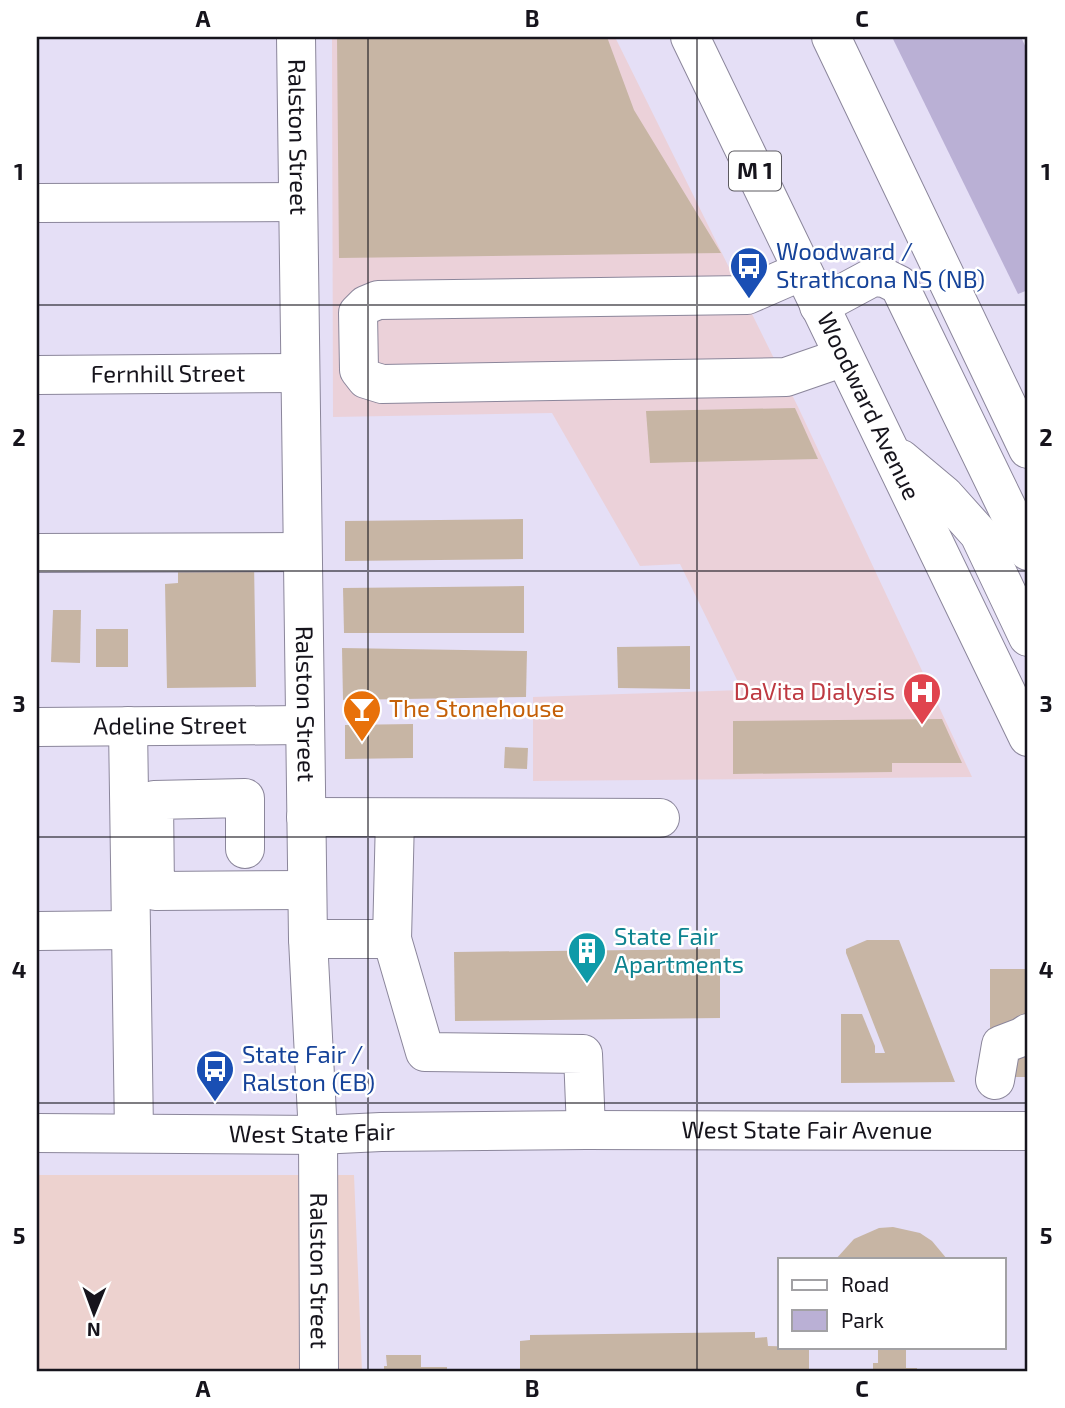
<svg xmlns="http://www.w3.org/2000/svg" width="1065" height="1408" font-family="'Exo 2',sans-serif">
	<rect width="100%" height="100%" fill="#e5dff6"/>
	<path fill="#ebd1d9" d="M 332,37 L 615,37 L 799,409 L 972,777 L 533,781 L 533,697 L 742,690 L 680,564 L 640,566 L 552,413 L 333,417 Z"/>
	<path fill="#edd2cf" d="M 37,1175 L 354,1175 L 362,1371 L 37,1371 Z"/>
	<path fill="#bab0d5" d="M 892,37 L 1021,37 L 1028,52 L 1028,290 L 1018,294 Z"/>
	<g fill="#c7b5a4">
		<path d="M 337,37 L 607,37 L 634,110 L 721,253 L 339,258 Z"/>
		<path d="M 795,408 L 818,459 L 650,463 L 646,411 Z"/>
		<path d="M 523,519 L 523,559 L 345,561 L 345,521 Z"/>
		<path d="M 254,562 L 256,687 L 167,688 L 165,584 L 178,583 L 178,564 Z"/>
		<path d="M 524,586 L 524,633 L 344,633 L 343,588 Z"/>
		<path d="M 53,610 L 81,610 L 80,663 L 51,662 Z"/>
		<rect x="96" y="629" width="32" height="38"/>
		<path d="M 690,646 L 690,689 L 618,688 L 617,647 Z"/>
		<path d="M 342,648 L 527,651 L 526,697 L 343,700 Z"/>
		<path d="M 942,719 L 962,763 L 892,763 L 892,772 L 733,774 L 733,721 Z"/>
		<path d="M 413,724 L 413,758 L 345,759 L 345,725 Z"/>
		<path d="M 505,747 L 528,748 L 527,769 L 504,768 Z"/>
		<path d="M 867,940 L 899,940 L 955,1082 L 841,1083 L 841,1014 L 862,1014 L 875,1046 L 875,1053 L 885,1053 L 846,953 L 846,949 Z"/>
		<path d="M 720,949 L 720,1018 L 455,1021 L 454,952 Z"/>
		<path d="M 990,969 L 1028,969 L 1028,1025 L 990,1034 Z"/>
		<rect x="1013" y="1046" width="15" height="31"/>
		<path d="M 893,1227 L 920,1233 L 932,1241 L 947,1259 L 836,1259 L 854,1239 L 879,1228 Z"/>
		<path d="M 755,1332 L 755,1338 L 767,1337 L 768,1346 L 809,1347 L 809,1371 L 520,1371 L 520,1341 L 530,1340 L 530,1335 Z"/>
		<path d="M 878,1347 L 906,1347 L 906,1368 L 917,1368 L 917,1371 L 873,1371 L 873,1363 L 878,1363 Z"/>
		<path d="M 386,1355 L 421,1355 L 421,1367 L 447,1367 L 447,1371 L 384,1371 L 384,1366 L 387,1366 Z"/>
	</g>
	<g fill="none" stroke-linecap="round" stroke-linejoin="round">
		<defs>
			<g id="minor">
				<path id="s1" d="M 296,37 L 308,939 L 318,1135 L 319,1371"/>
				<path d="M 37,203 L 298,202"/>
				<path d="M 802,271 L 747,295 L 378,300 L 366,305 L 358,313 L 359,370 L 366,379 L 382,384 L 786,377 L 844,357"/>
				<path id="s2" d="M 37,375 L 300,373"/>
				<path d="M 37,553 L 302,552"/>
				<path d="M 128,726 L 134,1133"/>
				<path id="s3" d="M 37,727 L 305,725"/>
				<path d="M 306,817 L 660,818"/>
				<path d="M 245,849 L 245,798 L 154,800 L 155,891 L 307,890"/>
				<path d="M 37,931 L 131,930"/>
				<path d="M 308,939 L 392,939 L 425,1052 L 583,1054 L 586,1130"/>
				<path d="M 392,939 L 395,818"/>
				<path d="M 995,1080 L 1001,1045 L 1022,1037 L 1028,1033"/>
				<path id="s4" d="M 37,1133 L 318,1135 L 381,1132 L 586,1130 L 1028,1131"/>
			</g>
			<g id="major">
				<path id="s5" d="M 690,37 L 1028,737"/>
				<path d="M 831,37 L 1028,449"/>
				<path d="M 819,306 L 873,277 L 885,278 L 899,285 L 1028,551"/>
				<path d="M 901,459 L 944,495 L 979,534 L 1028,637"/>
			</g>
		</defs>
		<use href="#minor" stroke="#8b869b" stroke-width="40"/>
		<use href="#major" stroke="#8b869b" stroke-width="40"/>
		<use href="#minor" stroke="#fff" stroke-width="38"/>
		<use href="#major" stroke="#fff" stroke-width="38"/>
	</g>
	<path fill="none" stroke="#16141c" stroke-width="2" stroke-opacity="0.55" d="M 368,37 L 368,1371M 697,37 L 697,1371M 37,305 L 1028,305M 37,571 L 1028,571M 37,837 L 1028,837M 37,1103 L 1028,1103"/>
	<defs>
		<symbol id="bus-pin" viewBox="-11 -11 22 30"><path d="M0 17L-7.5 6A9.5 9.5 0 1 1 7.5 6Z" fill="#1a4fb4" stroke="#fff"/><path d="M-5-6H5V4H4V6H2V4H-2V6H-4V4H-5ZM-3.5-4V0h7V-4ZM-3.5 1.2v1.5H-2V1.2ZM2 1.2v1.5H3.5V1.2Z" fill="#fff"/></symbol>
		<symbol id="hospital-pin" viewBox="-11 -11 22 30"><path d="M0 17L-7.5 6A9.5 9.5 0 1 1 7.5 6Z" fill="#e0444e" stroke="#fff"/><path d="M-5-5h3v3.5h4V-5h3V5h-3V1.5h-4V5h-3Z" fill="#fff"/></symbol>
		<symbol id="bar-pin" viewBox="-11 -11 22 30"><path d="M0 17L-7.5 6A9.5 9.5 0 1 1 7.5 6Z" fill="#e8710a" stroke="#fff"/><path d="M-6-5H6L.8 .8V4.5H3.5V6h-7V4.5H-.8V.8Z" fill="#fff"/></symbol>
		<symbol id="building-pin" viewBox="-11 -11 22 30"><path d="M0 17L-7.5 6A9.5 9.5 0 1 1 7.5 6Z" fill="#0f9aa8" stroke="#fff"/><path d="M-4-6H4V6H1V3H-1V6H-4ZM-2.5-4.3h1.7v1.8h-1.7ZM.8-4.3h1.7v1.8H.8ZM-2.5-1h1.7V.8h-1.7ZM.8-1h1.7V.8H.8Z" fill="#fff"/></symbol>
	</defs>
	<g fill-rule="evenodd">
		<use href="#bus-pin" x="727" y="244" width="44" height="60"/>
		<use href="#hospital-pin" x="900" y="670" width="44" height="60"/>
		<use href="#bar-pin" x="340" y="687" width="44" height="60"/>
		<use href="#building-pin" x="565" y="929" width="44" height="60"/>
		<use href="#bus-pin" x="193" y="1047" width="44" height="60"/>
	</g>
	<g text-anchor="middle" stroke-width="5" stroke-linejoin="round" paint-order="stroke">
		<rect fill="#fff" stroke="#5c5a60" stroke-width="2" x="729" y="151.5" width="52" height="39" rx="5"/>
		<g font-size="23" font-weight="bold" fill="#16141c">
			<text x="755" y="179">M 1</text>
		</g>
		<g font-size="24" fill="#16141c" stroke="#fff">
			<text dy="8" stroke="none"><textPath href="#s1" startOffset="100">Ralston Street</textPath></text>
			<text dy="8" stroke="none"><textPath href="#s2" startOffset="131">Fernhill Street</textPath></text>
			<text dy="8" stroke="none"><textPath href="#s5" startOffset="410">Woodward Avenue</textPath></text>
			<text dy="8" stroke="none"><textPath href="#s1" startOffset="667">Ralston Street</textPath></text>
			<text dy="8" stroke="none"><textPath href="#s3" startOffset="133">Adeline Street</textPath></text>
			<text dy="8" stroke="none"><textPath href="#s4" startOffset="770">West State Fair Avenue</textPath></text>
			<text dy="8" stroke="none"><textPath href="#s4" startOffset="275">West State Fair</textPath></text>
			<text dy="8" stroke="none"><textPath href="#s1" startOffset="1234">Ralston Street</textPath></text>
		</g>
		<g font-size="24" fill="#164399" stroke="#fff" text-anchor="start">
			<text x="776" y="260">Woodward /<tspan x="776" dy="28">Strathcona NS (NB)</tspan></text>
			<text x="242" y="1063">State Fair /<tspan x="242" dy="28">Ralston (EB)</tspan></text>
		</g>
		<g font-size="24" fill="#be3a42" stroke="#fff" text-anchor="end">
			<text x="895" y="700">DaVita Dialysis</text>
		</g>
		<g font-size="24" fill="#c56008" stroke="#fff" text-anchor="start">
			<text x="389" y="717">The Stonehouse</text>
		</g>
		<g font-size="24" fill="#0d838f" stroke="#fff" text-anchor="start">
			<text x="614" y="945">State Fair<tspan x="614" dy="28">Apartments</tspan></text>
		</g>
	</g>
	<rect width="1065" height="1408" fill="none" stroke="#ffffff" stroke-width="77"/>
	<rect x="778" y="1258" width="228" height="91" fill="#ffffff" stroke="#a2a1a4" stroke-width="2"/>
	<rect x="792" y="1280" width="35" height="10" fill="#ffffff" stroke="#a2a1a4" stroke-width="2"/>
	<text x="841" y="1292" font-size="21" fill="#16141c">Road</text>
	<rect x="792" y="1310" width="35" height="21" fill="#bab0d5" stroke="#a2a1a4" stroke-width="2"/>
	<text x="841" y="1328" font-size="21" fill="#16141c">Park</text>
	<g transform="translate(94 1313) rotate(181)" stroke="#ffffff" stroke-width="5" paint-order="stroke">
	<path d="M0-5L12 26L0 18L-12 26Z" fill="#16141c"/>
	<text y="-10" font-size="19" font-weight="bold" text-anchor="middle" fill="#16141c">N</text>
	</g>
	<rect x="38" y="38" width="988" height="1332" fill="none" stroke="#16141c" stroke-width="2.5"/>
	<g font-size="23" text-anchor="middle" font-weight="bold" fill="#16141c">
		<text x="203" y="27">A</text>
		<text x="532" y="27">B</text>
		<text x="862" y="27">C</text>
		<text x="19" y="180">1</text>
		<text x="1046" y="180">1</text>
		<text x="19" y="446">2</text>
		<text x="1046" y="446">2</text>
		<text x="19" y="712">3</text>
		<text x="1046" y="712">3</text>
		<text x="19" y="978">4</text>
		<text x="1046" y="978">4</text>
		<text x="19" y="1244">5</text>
		<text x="1046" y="1244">5</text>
		<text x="203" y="1397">A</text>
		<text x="532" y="1397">B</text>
		<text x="862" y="1397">C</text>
	</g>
</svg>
